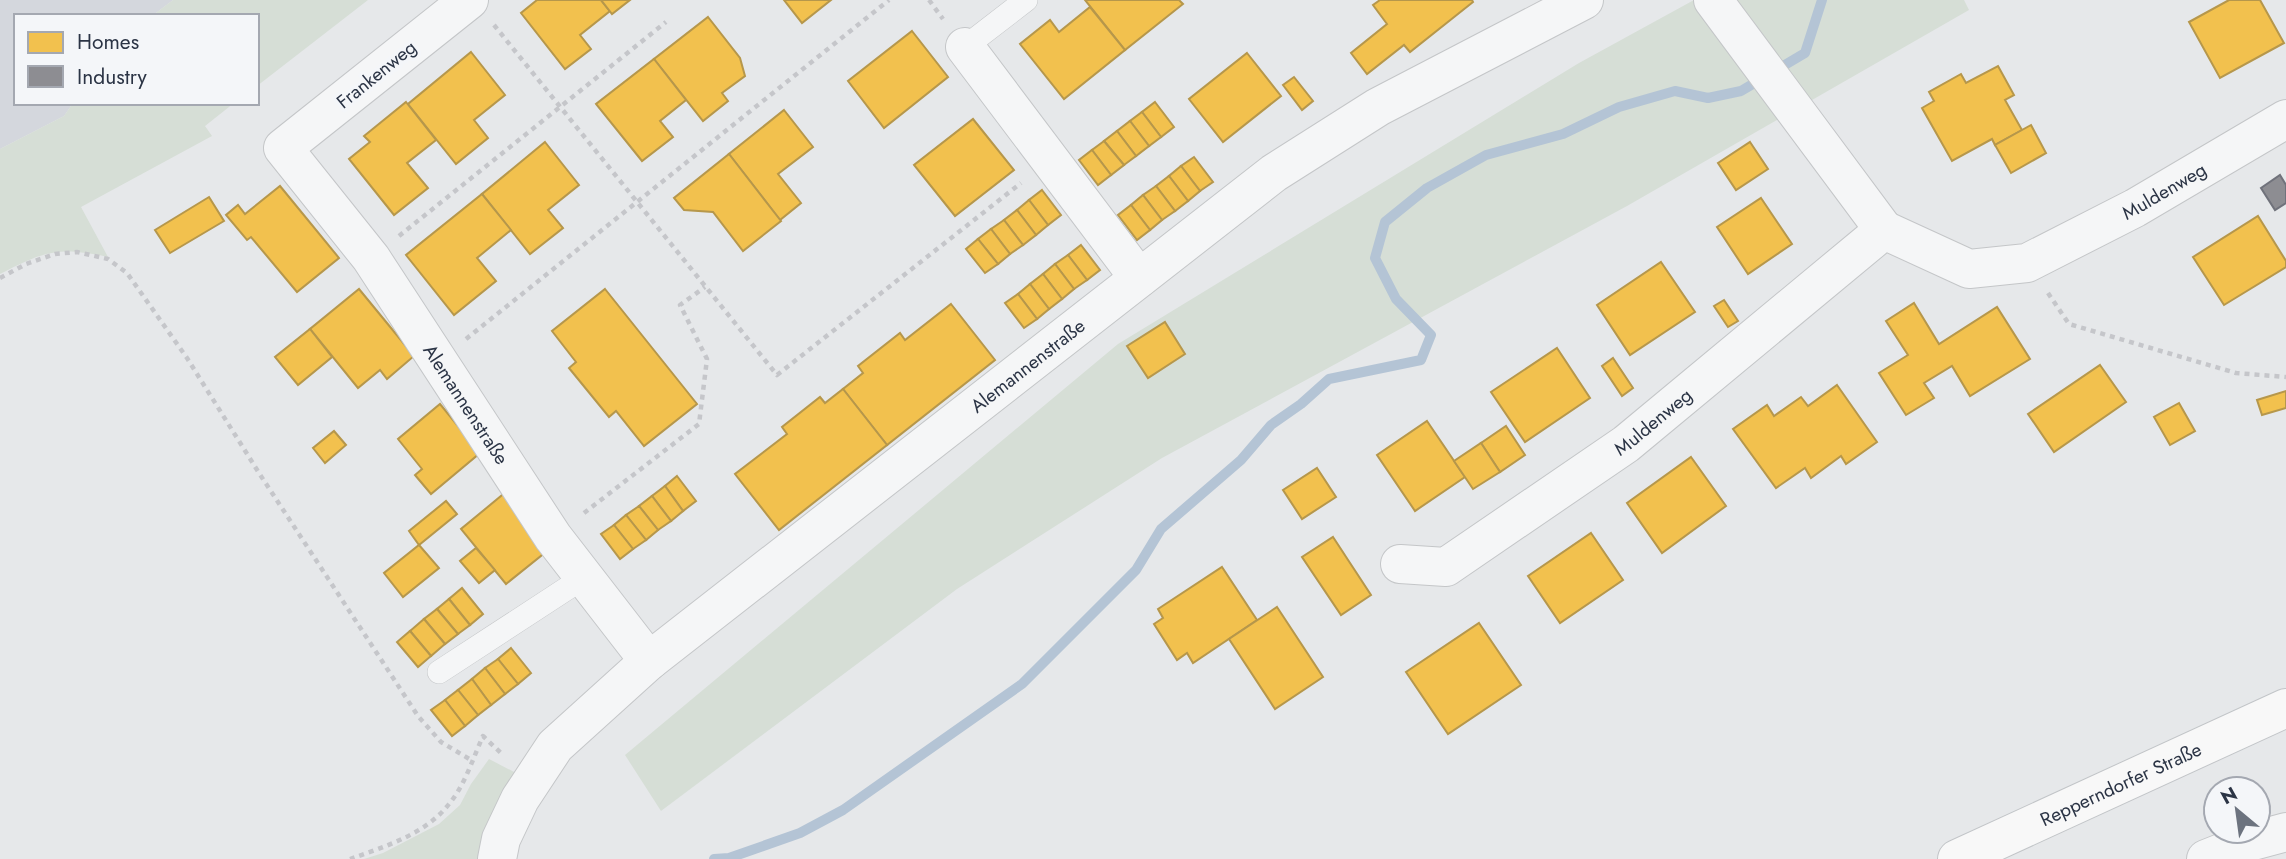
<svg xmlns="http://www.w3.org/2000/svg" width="2286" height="859" font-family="Jost,sans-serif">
	<rect width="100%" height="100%" fill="#e6e8ea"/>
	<path fill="#d4d7dd" d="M 0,0 L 173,0 L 152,16 L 16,16 L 16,103 L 73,103 L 64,116 L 0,149 Z"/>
	<g fill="#d6ded6">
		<path d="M 173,0 L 368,0 L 257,86 L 257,16 L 152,16 Z"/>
		<path d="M 1694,0 L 1964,0 L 1969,10 L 1627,206 L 1162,458 L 957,589 L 661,811 L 625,755 L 1118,344 L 1579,63 Z"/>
		<path d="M 73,103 L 234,103 L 205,126 L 212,136 L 81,207 L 108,257 C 58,246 45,251 0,274 L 0,149 L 64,116 Z"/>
		<path d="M 489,759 L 516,773 L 486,859 L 364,859 L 383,853 L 439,824 L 460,805 L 471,784 Z"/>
	</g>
	<g fill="#f2c14e" stroke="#b6974b" stroke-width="2">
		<path d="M 537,0 L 601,0 L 610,11 L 580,35 L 591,49 L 565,69 L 521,13 Z"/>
		<path d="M 601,0 L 630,0 L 612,14 Z"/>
		<path d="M 784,0 L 831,0 L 802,23 Z"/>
		<path d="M 1085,0 L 1179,0 L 1183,4 L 1125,50 Z"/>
		<path d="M 1380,0 L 1472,0 L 1473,2 L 1410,52 L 1404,45 L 1367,74 L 1351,53 L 1387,24 L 1373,5 Z"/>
		<path d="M 2229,0 L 2260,0 L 2284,43 L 2220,78 L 2189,22 Z"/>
		<path d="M 1090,7 L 1125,50 L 1064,99 L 1020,44 L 1050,20 L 1059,32 Z"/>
		<path d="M 708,17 L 740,58 L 745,76 L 722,93 L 728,101 L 703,121 L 654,59 Z"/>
		<path d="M 912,31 L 948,77 L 884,128 L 848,81 Z"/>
		<path d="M 471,52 L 505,95 L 474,120 L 488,138 L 456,164 L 408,104 Z"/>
		<path d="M 1247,53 L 1281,96 L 1223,142 L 1189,99 Z"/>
		<path d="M 654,59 L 686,100 L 660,121 L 673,137 L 642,161 L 596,104 Z"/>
		<path d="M 1998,66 L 2014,95 L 2005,100 L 2022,130 L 1995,145 L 1992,139 L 1952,161 L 1922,108 L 1934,101 L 1929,92 L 1961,74 L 1966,83 Z"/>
		<path d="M 1294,77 L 1313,101 L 1302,110 L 1283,85 Z"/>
		<path d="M 406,102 L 436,140 L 407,163 L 428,188 L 394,215 L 349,159 L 370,142 L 364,136 Z"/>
		<path d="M 1155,102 L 1174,127 L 1161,137 L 1142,112 Z"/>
		<path d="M 784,110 L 813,147 L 778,174 L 801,203 L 780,220 L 729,154 Z"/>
		<path d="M 1142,112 L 1161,137 L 1149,146 L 1130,121 Z"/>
		<path d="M 973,119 L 1014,170 L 955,216 L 914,165 Z"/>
		<path d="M 1130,121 L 1149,146 L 1136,156 L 1117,131 Z"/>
		<path d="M 2031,125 L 2046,153 L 2011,173 L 1995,145 Z"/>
		<path d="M 1117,131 L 1136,156 L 1124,165 L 1104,141 Z"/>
		<path d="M 1104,141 L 1124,165 L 1111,175 L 1092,150 Z"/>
		<path d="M 545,142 L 579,185 L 548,210 L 563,228 L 530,254 L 482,194 Z"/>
		<path d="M 1750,142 L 1768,169 L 1736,190 L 1718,163 Z"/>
		<path d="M 1092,150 L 1111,175 L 1098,185 L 1079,160 Z"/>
		<path d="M 729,154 L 781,221 L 743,251 L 713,212 L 684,210 L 674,198 Z"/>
		<path d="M 1194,157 L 1213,182 L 1200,191 L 1181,166 Z"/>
		<path d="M 1181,166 L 1200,191 L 1188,201 L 1169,176 Z"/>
		<path d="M 1169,176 L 1188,201 L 1175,211 L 1156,186 Z"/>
		<path d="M 280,186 L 339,258 L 297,292 L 251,237 L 247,240 L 226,215 L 238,205 L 245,214 Z"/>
		<path d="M 1156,186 L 1175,211 L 1162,220 L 1143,195 Z"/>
		<path d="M 1042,190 L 1061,215 L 1048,225 L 1029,200 Z"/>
		<path d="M 482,194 L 511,230 L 477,258 L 496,281 L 454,315 L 406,255 Z"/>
		<path d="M 1143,195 L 1162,220 L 1150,230 L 1131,205 Z"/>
		<path d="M 209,197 L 224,221 L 170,253 L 155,230 Z"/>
		<path d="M 1761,198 L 1792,244 L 1748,274 L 1717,227 Z"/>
		<path d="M 1029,200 L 1048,225 L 1036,235 L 1017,210 Z"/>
		<path d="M 1131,205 L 1150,230 L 1137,240 L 1118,215 Z"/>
		<path d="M 1017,210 L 1036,235 L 1023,245 L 1004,220 Z"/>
		<path d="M 2258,216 L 2286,261 L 2286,267 L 2224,305 L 2193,257 Z"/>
		<path d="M 1004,220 L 1023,245 L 1010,254 L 991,229 Z"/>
		<path d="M 991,229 L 1010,254 L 998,264 L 978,239 Z"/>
		<path d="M 978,239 L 998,264 L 985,273 L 966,249 Z"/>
		<path d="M 1081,245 L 1100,270 L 1087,280 L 1068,255 Z"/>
		<path d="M 1068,255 L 1087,280 L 1074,289 L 1055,264 Z"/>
		<path d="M 1661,262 L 1695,312 L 1630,355 L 1597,305 Z"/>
		<path d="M 1055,264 L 1074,289 L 1062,299 L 1043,274 Z"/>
		<path d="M 1043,274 L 1062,299 L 1049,309 L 1030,284 Z"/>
		<path d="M 1030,284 L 1049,309 L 1037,319 L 1018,294 Z"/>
		<path d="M 359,289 L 414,356 L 387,379 L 380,370 L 358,388 L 310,329 Z"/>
		<path d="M 605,289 L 697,404 L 644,446 L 616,411 L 609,417 L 569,368 L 576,362 L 552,331 Z"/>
		<path d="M 1018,294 L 1037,319 L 1024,328 L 1005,303 Z"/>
		<path d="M 1724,300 L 1738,321 L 1728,327 L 1714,306 Z"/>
		<path d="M 1914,303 L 1939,344 L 1997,307 L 2030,359 L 1970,396 L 1952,366 L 1924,383 L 1934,398 L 1906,415 L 1879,373 L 1908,355 L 1886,321 Z"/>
		<path d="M 951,304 L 995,360 L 887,445 L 843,389 L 863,373 L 858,366 L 900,333 L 905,340 Z"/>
		<path d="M 1165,322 L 1185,354 L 1148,378 L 1127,346 Z"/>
		<path d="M 310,329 L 332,357 L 298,385 L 275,357 Z"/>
		<path d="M 1557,348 L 1590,398 L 1525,442 L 1491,392 Z"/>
		<path d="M 1613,358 L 1633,388 L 1622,396 L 1602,366 Z"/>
		<path d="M 2100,365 L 2126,402 L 2054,452 L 2028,414 Z"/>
		<path d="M 1837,385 L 1877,442 L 1846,464 L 1841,456 L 1811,478 L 1805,468 L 1776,488 L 1733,429 L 1767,405 L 1774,416 L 1801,397 L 1808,406 Z"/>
		<path d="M 843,389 L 887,445 L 779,530 L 735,474 L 787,434 L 782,427 L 820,397 L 825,403 Z"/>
		<path d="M 2286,391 L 2286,408 L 2262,415 L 2257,400 Z"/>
		<path d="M 2179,403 L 2195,431 L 2170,445 L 2154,417 Z"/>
		<path d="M 440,404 L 480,453 L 431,494 L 415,475 L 422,469 L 398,439 Z"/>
		<path d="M 1427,421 L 1465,477 L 1415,511 L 1377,455 Z"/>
		<path d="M 1506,426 L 1525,455 L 1500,472 L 1481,443 Z"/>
		<path d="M 334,431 L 346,445 L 325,463 L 313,448 Z"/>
		<path d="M 1481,443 L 1500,472 L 1473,489 L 1454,461 Z"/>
		<path d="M 1691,457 L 1726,506 L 1662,553 L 1627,503 Z"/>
		<path d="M 1317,468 L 1336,497 L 1302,519 L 1283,490 Z"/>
		<path d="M 677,476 L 696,501 L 683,511 L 665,486 Z"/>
		<path d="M 665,486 L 683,511 L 671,521 L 652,496 Z"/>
		<path d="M 507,491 L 552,547 L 506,584 L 461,529 Z"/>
		<path d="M 652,496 L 671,521 L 658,530 L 639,506 Z"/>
		<path d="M 446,501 L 457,514 L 419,545 L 409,531 Z"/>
		<path d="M 639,506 L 658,530 L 646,540 L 626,515 Z"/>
		<path d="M 626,515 L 646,540 L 633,549 L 614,525 Z"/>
		<path d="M 614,525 L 633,549 L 620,559 L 601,534 Z"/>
		<path d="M 1591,533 L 1623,580 L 1560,623 L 1528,576 Z"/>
		<path d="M 1333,537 L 1371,595 L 1341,615 L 1302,557 Z"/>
		<path d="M 419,545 L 439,568 L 403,597 L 384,573 Z"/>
		<path d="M 476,548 L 495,570 L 479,583 L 460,561 Z"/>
		<path d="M 1222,567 L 1257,620 L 1193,663 L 1187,653 L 1177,660 L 1154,624 L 1163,618 L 1158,609 Z"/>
		<path d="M 462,588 L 483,614 L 470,625 L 449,599 Z"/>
		<path d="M 449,599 L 470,625 L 458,634 L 437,609 Z"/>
		<path d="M 1277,607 L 1323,677 L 1275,709 L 1229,639 Z"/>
		<path d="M 437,609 L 458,634 L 445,644 L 424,619 Z"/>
		<path d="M 424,619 L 445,644 L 431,656 L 410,631 Z"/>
		<path d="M 1479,623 L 1521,685 L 1448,734 L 1406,672 Z"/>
		<path d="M 410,631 L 431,656 L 418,667 L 397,642 Z"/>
		<path d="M 511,648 L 531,673 L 518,684 L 498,659 Z"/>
		<path d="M 498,659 L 518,684 L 505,694 L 485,668 Z"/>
		<path d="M 485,668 L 505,694 L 491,705 L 472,679 Z"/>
		<path d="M 472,679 L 491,705 L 478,715 L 458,690 Z"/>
		<path d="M 458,690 L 478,715 L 465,726 L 445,700 Z"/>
		<path d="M 445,700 L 465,726 L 452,736 L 431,710 Z"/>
	</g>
	<path fill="#8d8d92" stroke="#70727b" stroke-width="2" d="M 2280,175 L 2286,185 L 2286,203 L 2275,210 L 2261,188 Z"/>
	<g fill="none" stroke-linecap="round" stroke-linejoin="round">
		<path stroke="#b4c4d5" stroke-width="10" d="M 714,859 L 729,858 L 800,833 L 843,810 L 1022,684 L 1136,570 L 1161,529 L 1241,460 L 1271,425 L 1301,404 L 1329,379 L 1421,360 L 1431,335 L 1396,299 L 1375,258 L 1385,222 L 1427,188 L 1486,155 L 1563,134 L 1619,107 L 1675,91 L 1708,98 L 1741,91 L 1805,53 L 1822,0"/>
		<defs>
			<g id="service">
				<path d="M 965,47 L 1026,0"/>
				<path d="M 439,672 L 583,578"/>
			</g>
			<g id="minor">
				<path id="s1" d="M 469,0 L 283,148 L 371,258 L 553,537 L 649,661"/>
				<path d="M 1713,0 L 1884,230"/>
				<path d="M 965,47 L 1139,278"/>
				<path id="s2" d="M 1400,564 L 1446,567 L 1626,444 L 1884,230 L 1969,269 L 2027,263 L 2135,208 L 2286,119"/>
				<path id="s3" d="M 497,859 L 501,839 L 520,799 L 555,746 L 649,661 L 1274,173 L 1378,107 L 1584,0"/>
				<path d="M 2206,859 L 2249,842 L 2286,832"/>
			</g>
			<g id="primary">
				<path id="s4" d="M 1957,859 L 2286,708"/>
			</g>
		</defs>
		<use href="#service" stroke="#c4c6c8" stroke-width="24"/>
		<use href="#minor" stroke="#c4c6c8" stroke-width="40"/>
		<use href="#primary" stroke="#c2c5c8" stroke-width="40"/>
		<g stroke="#c5c6ca" stroke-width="4.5" stroke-dasharray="5 5" stroke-linecap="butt">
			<path d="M 929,0 L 943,19"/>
			<path d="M 494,25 L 777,375 L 1021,183"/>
			<path d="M 399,236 L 666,22"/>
			<path d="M 0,278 L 26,264 L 55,254 L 77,252 L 108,259 L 127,273 L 187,358 L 259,473 L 418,716 L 441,742 L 471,760"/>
			<path d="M 2048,293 L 2069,324 L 2236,373 L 2286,377"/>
			<path d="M 466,339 L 889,0"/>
			<path d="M 584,513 L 699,424 L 707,359 L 680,305 L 705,287"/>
			<path d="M 350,859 C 384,847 426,834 449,804 C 465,785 473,758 483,736 L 503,755"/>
		</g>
		<use href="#service" stroke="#f5f6f7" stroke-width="23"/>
		<use href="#minor" stroke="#f5f6f7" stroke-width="38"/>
		<use href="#primary" stroke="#f8f8f8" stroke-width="38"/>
	</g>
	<g text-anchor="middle" stroke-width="7" stroke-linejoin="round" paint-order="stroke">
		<g font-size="19" fill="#2b3445" stroke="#f4f6f9">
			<text transform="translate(376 74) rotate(-39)" y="7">Frankenweg</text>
			<text dy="7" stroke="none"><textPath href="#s2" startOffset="906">Muldenweg</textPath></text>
			<text dy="7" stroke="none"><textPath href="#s3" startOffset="735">Alemannenstraße</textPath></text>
			<text dy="7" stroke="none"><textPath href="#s1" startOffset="553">Alemannenstraße</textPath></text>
			<text dy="7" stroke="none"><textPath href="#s2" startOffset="299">Muldenweg</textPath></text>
			<text dy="7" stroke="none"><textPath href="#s4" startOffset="180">Repperndorfer Straße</textPath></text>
		</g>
	</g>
	<rect x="14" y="14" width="245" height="91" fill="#f4f6f9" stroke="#a4a8b1" stroke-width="2"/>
	<rect x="28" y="32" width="35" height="21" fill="#f2c14e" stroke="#a4a8b1" stroke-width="2"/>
	<text x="77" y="49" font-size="21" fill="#2b3445">Homes</text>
	<rect x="28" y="66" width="35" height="21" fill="#8d8d92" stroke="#a4a8b1" stroke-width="2"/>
	<text x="77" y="84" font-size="21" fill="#2b3445">Industry</text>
	<g transform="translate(2237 810) rotate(331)"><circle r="33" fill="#f4f6f9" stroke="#a4a8b1" stroke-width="2"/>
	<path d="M0-5L12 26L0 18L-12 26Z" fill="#6c737f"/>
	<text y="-10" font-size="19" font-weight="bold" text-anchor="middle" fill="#2b3445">N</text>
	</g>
</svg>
